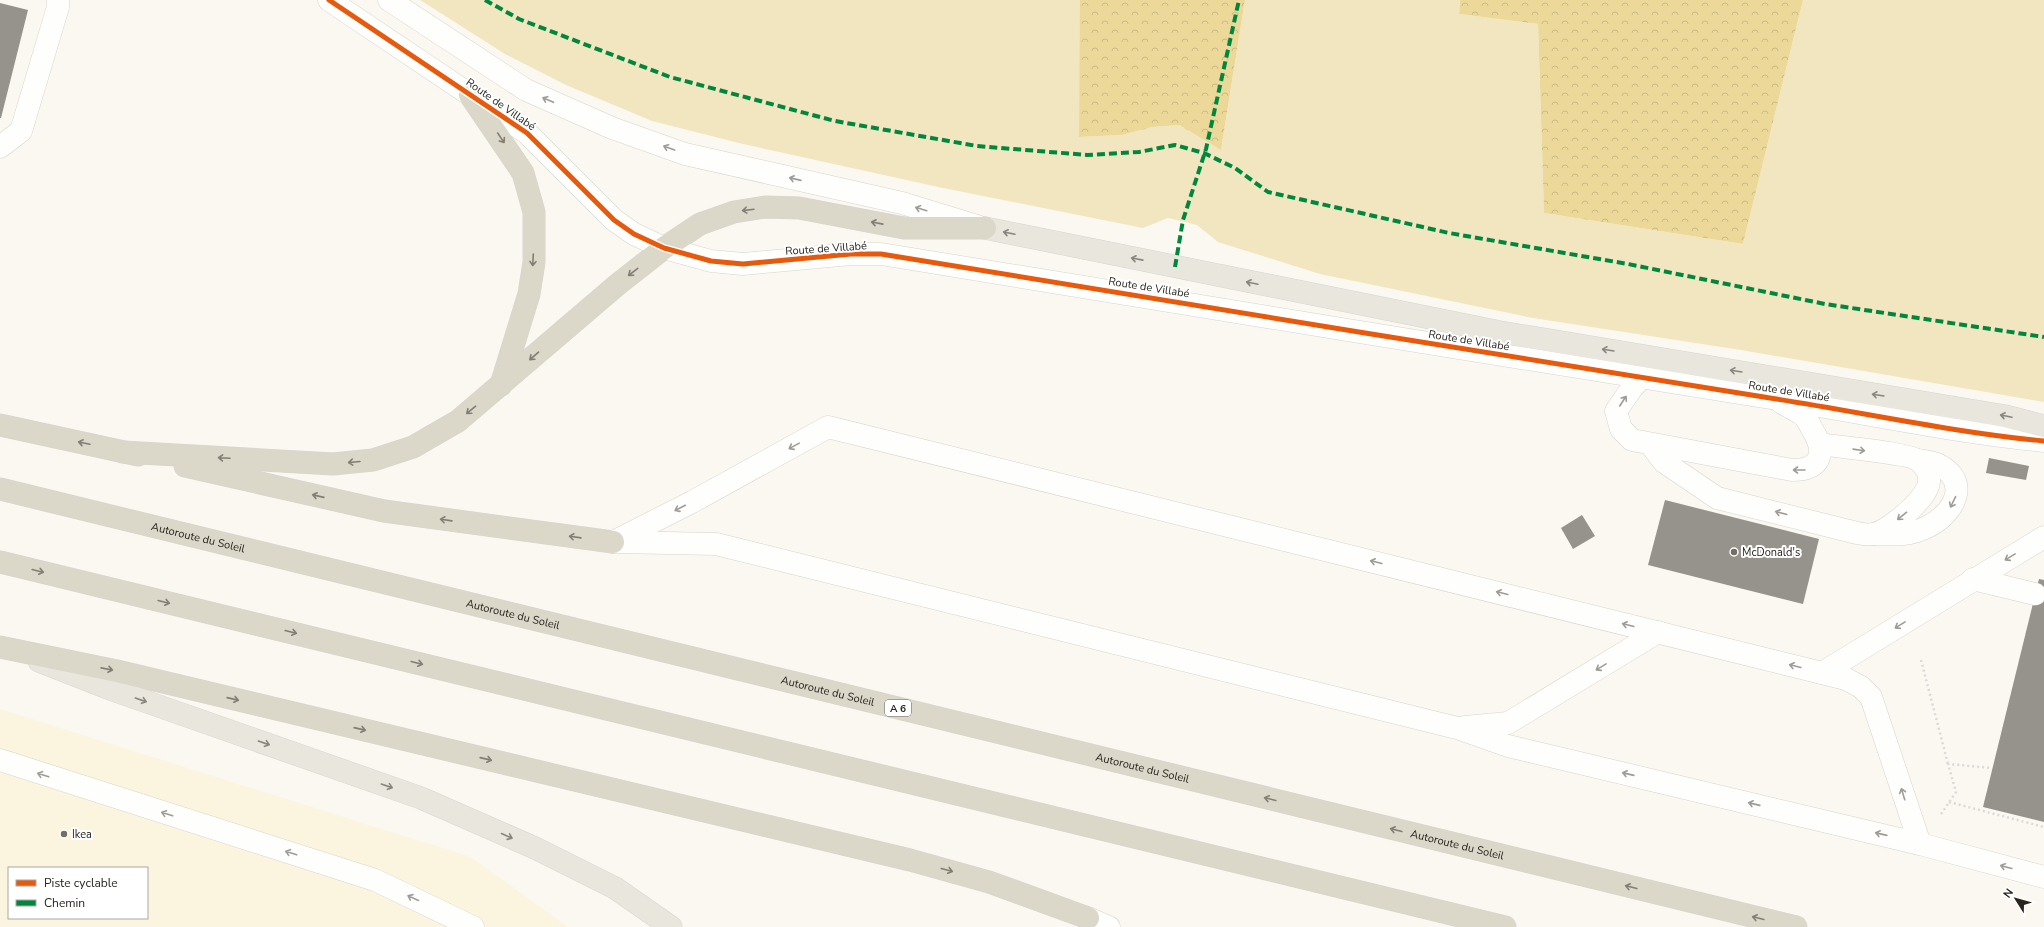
<svg xmlns="http://www.w3.org/2000/svg" width="2044" height="927" font-family="'Nunito Sans',sans-serif">
	<defs>
		<pattern id="forest-crowns" width="20" height="18" patternUnits="userSpaceOnUse"><rect width="20" height="18" fill="#ecd99a"/><path d="M2 6a3 3 0 1 1 6 0M12 15a3 3 0 1 1 6 0" fill="none" stroke="#caba84"/></pattern>
	</defs>
	<rect width="100%" height="100%" fill="#faf8f0"/>
	<path fill="#fbf5e0" fill-rule="evenodd" d="M 0,709 L 471,857 L 568,927 L 0,927 ZM 9,868 L 147,868 L 147,918 L 9,918 Z"/>
	<path fill="#f2e6c1" d="M 420,0 L 1080,0 L 1080,137 L 1122,135 L 1153,127 L 1179,125 L 1221,150 L 1245,0 L 1460,0 L 1459,14 L 1538,24 L 1544,213 L 1743,244 L 1803,0 L 2044,0 L 2044,402 L 1741,350 L 1533,318 L 1320,274 L 1218,242 L 1197,225 L 1168,218 L 1143,228 L 943,188 L 743,144 L 652,121 L 566,85 L 505,54 Z"/>
	<g fill="url(#forest-crowns)">
		<path d="M 1080,0 L 1245,0 L 1221,150 L 1179,125 L 1153,127 L 1122,135 L 1079,137 Z"/>
		<path d="M 1460,0 L 1803,0 L 1743,244 L 1544,213 L 1538,24 L 1459,14 Z"/>
	</g>
	<g fill="#95938b">
		<path d="M 0,3 L 28,10 L 1,118 L 0,118 Z"/>
		<path d="M 1989,458 L 2029,466 L 2026,480 L 1986,473 Z"/>
		<path d="M 1665,500 L 1819,539 L 1803,604 L 1648,565 Z"/>
		<path d="M 1582,515 L 1595,536 L 1573,549 L 1561,528 Z"/>
		<path d="M 2039,579 L 2044,580 L 2044,822 L 1983,807 Z"/>
	</g>
	<g fill="none" stroke-linecap="round" stroke-linejoin="round">
		<defs>
			<g id="minor">
				<path d="M 329,0 L 527,133 L 614,220 L 634,234 L 664,248 L 711,261 L 743,264 L 851,254 L 881,254 C 1176,300 1469,352 1764,397 C 1857,411 1950,432 2044,441"/>
				<path d="M 389,0 L 526,90 L 612,128 L 685,154 L 902,203 L 977,226"/>
				<path d="M 0,147 L 21,131 L 58,7 L 58,0"/>
				<path d="M 1641,378 L 1632,388 L 1616,411 L 1621,429 L 1632,440 L 1792,470 C 1821,470 1827,453 1812,429 C 1810,425 1807,419 1804,416 C 1798,411 1789,407 1782,403"/>
				<path d="M 1651,445 L 1664,462 L 1717,498 L 1857,533 C 1862,534 1868,535 1873,534 C 1888,532 1928,498 1929,482 C 1930,474 1925,466 1919,461 C 1911,453 1836,447 1820,444"/>
				<path d="M 1873,534 C 1892,535 1910,536 1927,527 C 1953,515 1972,482 1939,465 C 1933,462 1924,461 1918,460"/>
				<path d="M 613,542 L 692,502 L 828,427 L 1846,679 L 1861,687 L 1871,697 L 1920,844"/>
				<path d="M 617,542 L 716,544 L 1457,728 L 1508,746 L 1920,844 L 2044,877"/>
				<path d="M 1973,579 L 2035,594"/>
				<path d="M 1822,673 L 2044,537"/>
				<path d="M 1465,727 L 1508,723 L 1658,632"/>
				<path d="M 0,760 L 375,880 L 473,927"/>
				<path d="M 1088,918 L 1109,927"/>
			</g>
			<g id="major">
				<path d="M 985,228 L 1500,332 L 2005,416 L 2044,426"/>
				<path d="M 39,661 L 113,690 L 421,798 L 535,848 L 615,888 L 671,927"/>
			</g>
			<g id="highway">
				<path d="M 470,95 L 523,173 L 534,212 L 534,262 L 529,294 L 501,385"/>
				<path d="M 0,425 L 138,455"/>
				<path d="M 123,452 L 333,464 L 373,460 L 413,447 L 458,421 L 617,285 L 664,248 L 700,224 L 734,212 L 765,207 L 799,208 L 904,228 L 985,228"/>
				<path d="M 185,466 L 384,511 L 613,542"/>
				<path id="s1" d="M 0,489 L 1796,927"/>
				<path d="M 0,562 L 1505,927"/>
				<path d="M 0,647 L 117,671 L 910,860 L 989,882 L 1088,918"/>
			</g>
		</defs>
		<use href="#minor" stroke="#d6d4cc" stroke-width="23"/>
		<use href="#major" stroke="#d7d5d1" stroke-width="23"/>
		<use href="#highway" stroke="#d7d5d1" stroke-width="23"/>
		<g stroke="#dbdad7" stroke-width="2.5" stroke-dasharray="2 3" stroke-linecap="butt">
			<path d="M 1921,660 L 1948,764"/>
			<path d="M 1949,802 L 2044,827"/>
			<path d="M 1941,814 L 1956,792 L 1948,764 L 1992,768"/>
		</g>
		<use href="#minor" stroke="#fefefd" stroke-width="22"/>
		<use href="#major" stroke="#e9e6de" stroke-width="22"/>
		<use href="#highway" stroke="#dbd7c9" stroke-width="22"/>
		<g stroke="#00873e" stroke-width="4" stroke-dasharray="8 4" stroke-linecap="butt">
			<path d="M 485,0 L 519,19 L 670,77 L 835,121 L 977,146 L 1087,155 L 1139,152 L 1175,145 L 1204,153 L 1235,168 L 1268,192 L 1449,233 L 1628,264 L 1825,304 L 2044,337"/>
			<path d="M 1175,267 L 1183,220 L 1206,149 L 1239,0"/>
		</g>
		<defs>
			<path id="cycleway" d="M 329,0 L 527,133 L 614,220 L 634,234 L 664,248 L 711,261 L 743,264 L 851,254 L 881,254 C 1176,300 1469,352 1764,397 C 1857,411 1950,432 2044,441"/>
		</defs>
		<use href="#cycleway" stroke="#fff" stroke-width="8"/>
		<use href="#cycleway" stroke="#e8590c" stroke-width="5"/>
	</g>
	<defs><path id="oneway-shaft" d="M-6 0H5M1.5-3L5.5 0L1.5 3" fill="none" stroke-width="1.6" stroke-linecap="round" stroke-linejoin="round"/></defs>
	<g stroke="#9e9c98">
		<use href="#oneway-shaft" transform="translate(548 100) rotate(-157)"/>
		<use href="#oneway-shaft" transform="translate(669 148) rotate(-160)"/>
		<use href="#oneway-shaft" transform="translate(795 179) rotate(-167)"/>
		<use href="#oneway-shaft" transform="translate(921 209) rotate(-163)"/>
		<use href="#oneway-shaft" transform="translate(1623 401) rotate(-57)"/>
		<use href="#oneway-shaft" transform="translate(794 446) rotate(151)"/>
		<use href="#oneway-shaft" transform="translate(1859 450) rotate(8)"/>
		<use href="#oneway-shaft" transform="translate(1799 470) rotate(-180)"/>
		<use href="#oneway-shaft" transform="translate(1953 502) rotate(116)"/>
		<use href="#oneway-shaft" transform="translate(680 508) rotate(153)"/>
		<use href="#oneway-shaft" transform="translate(1781 513) rotate(-165)"/>
		<use href="#oneway-shaft" transform="translate(1902 516) rotate(141)"/>
		<use href="#oneway-shaft" transform="translate(2010 557) rotate(149)"/>
		<use href="#oneway-shaft" transform="translate(1376 562) rotate(-166)"/>
		<use href="#oneway-shaft" transform="translate(1502 593) rotate(-166)"/>
		<use href="#oneway-shaft" transform="translate(1628 625) rotate(-166)"/>
		<use href="#oneway-shaft" transform="translate(1900 625) rotate(148)"/>
		<use href="#oneway-shaft" transform="translate(1795 666) rotate(-166)"/>
		<use href="#oneway-shaft" transform="translate(1601 667) rotate(149)"/>
		<use href="#oneway-shaft" transform="translate(1628 774) rotate(-167)"/>
		<use href="#oneway-shaft" transform="translate(43 775) rotate(-162)"/>
		<use href="#oneway-shaft" transform="translate(1903 794) rotate(-107)"/>
		<use href="#oneway-shaft" transform="translate(1754 804) rotate(-167)"/>
		<use href="#oneway-shaft" transform="translate(167 814) rotate(-162)"/>
		<use href="#oneway-shaft" transform="translate(1881 834) rotate(-167)"/>
		<use href="#oneway-shaft" transform="translate(291 853) rotate(-162)"/>
		<use href="#oneway-shaft" transform="translate(2006 867) rotate(-165)"/>
		<use href="#oneway-shaft" transform="translate(413 898) rotate(-155)"/>
	</g>
	<g stroke="#827e73">
		<use href="#oneway-shaft" transform="translate(501 138) rotate(56)"/>
		<use href="#oneway-shaft" transform="translate(748 210) rotate(173)"/>
		<use href="#oneway-shaft" transform="translate(877 223) rotate(-169)"/>
		<use href="#oneway-shaft" transform="translate(533 260) rotate(93)"/>
		<use href="#oneway-shaft" transform="translate(633 272) rotate(142)"/>
		<use href="#oneway-shaft" transform="translate(534 356) rotate(139)"/>
		<use href="#oneway-shaft" transform="translate(471 410) rotate(140)"/>
		<use href="#oneway-shaft" transform="translate(84 443) rotate(-168)"/>
		<use href="#oneway-shaft" transform="translate(224 458) rotate(-177)"/>
		<use href="#oneway-shaft" transform="translate(354 462) rotate(175)"/>
		<use href="#oneway-shaft" transform="translate(318 496) rotate(-167)"/>
		<use href="#oneway-shaft" transform="translate(446 520) rotate(-172)"/>
		<use href="#oneway-shaft" transform="translate(575 537) rotate(-172)"/>
		<use href="#oneway-shaft" transform="translate(38 571) rotate(14)"/>
		<use href="#oneway-shaft" transform="translate(164 602) rotate(14)"/>
		<use href="#oneway-shaft" transform="translate(291 632) rotate(14)"/>
		<use href="#oneway-shaft" transform="translate(417 663) rotate(14)"/>
		<use href="#oneway-shaft" transform="translate(107 669) rotate(11)"/>
		<use href="#oneway-shaft" transform="translate(233 699) rotate(13)"/>
		<use href="#oneway-shaft" transform="translate(360 729) rotate(13)"/>
		<use href="#oneway-shaft" transform="translate(486 759) rotate(13)"/>
		<use href="#oneway-shaft" transform="translate(1270 799) rotate(-166)"/>
		<use href="#oneway-shaft" transform="translate(1396 830) rotate(-166)"/>
		<use href="#oneway-shaft" transform="translate(947 870) rotate(15)"/>
		<use href="#oneway-shaft" transform="translate(1631 887) rotate(-166)"/>
		<use href="#oneway-shaft" transform="translate(1758 918) rotate(-166)"/>
	</g>
	<g stroke="#88867e">
		<use href="#oneway-shaft" transform="translate(1009 233) rotate(-168)"/>
		<use href="#oneway-shaft" transform="translate(1137 259) rotate(-169)"/>
		<use href="#oneway-shaft" transform="translate(1252 283) rotate(-168)"/>
		<use href="#oneway-shaft" transform="translate(1608 350) rotate(-171)"/>
		<use href="#oneway-shaft" transform="translate(1736 371) rotate(-171)"/>
		<use href="#oneway-shaft" transform="translate(1878 395) rotate(-171)"/>
		<use href="#oneway-shaft" transform="translate(2006 416) rotate(-168)"/>
		<use href="#oneway-shaft" transform="translate(141 700) rotate(19)"/>
		<use href="#oneway-shaft" transform="translate(264 743) rotate(19)"/>
		<use href="#oneway-shaft" transform="translate(387 786) rotate(19)"/>
		<use href="#oneway-shaft" transform="translate(507 836) rotate(24)"/>
	</g>
	<g fill="#726f67" stroke="#fff" stroke-width="1.5">
		<circle cx="1734" cy="552" r="4"/>
		<circle cx="64" cy="834" r="4"/>
	</g>
	<g text-anchor="middle" stroke-width="4" stroke-linejoin="round" paint-order="stroke">
		<rect fill="#fff" stroke="#686661" stroke-width="1" x="885" y="700" width="26" height="16" rx="3"/>
		<g font-size="10" font-weight="bold" fill="#28251d">
			<text x="898" y="712">A 6</text>
		</g>
		<g font-size="11" fill="#28251d" stroke="#fff">
			<text transform="translate(501 104) rotate(35)" y="4">Route de Villabé</text>
			<text transform="translate(826 248) rotate(-4)" y="4">Route de Villabé</text>
			<text transform="translate(1149 287) rotate(9)" y="4">Route de Villabé</text>
			<text transform="translate(1469 340) rotate(9)" y="4">Route de Villabé</text>
			<text transform="translate(1789 391) rotate(9)" y="4">Route de Villabé</text>
			<text dy="4" stroke="none"><textPath href="#s1" startOffset="204">Autoroute du Soleil</textPath></text>
			<text dy="4" stroke="none"><textPath href="#s1" startOffset="528">Autoroute du Soleil</textPath></text>
			<text dy="4" stroke="none"><textPath href="#s1" startOffset="852">Autoroute du Soleil</textPath></text>
			<text dy="4" stroke="none"><textPath href="#s1" startOffset="1176">Autoroute du Soleil</textPath></text>
			<text dy="4" stroke="none"><textPath href="#s1" startOffset="1500">Autoroute du Soleil</textPath></text>
		</g>
		<g font-size="11" fill="#28251d" stroke="#fff" text-anchor="start">
			<text x="1742" y="556">McDonald's</text>
			<text x="72" y="838">Ikea</text>
		</g>
	</g>
	<rect x="8" y="867" width="140" height="52" fill="#ffffff" stroke="#a9a8a5"/>
	<rect x="16" y="880" width="20" height="6" fill="#e8590c" stroke="#a9a8a5"/>
	<text x="44" y="887" font-size="12" fill="#28251d">Piste cyclable</text>
	<rect x="16" y="900" width="20" height="6" fill="#00873e" stroke="#a9a8a5"/>
	<text x="44" y="907" font-size="12" fill="#28251d">Chemin</text>
	<g transform="translate(2016 899) rotate(307)" stroke="#ffffff" stroke-width="3" paint-order="stroke">
	<path d="M0-3L7 15L0 10L-7 15Z" fill="#28251d"/>
	<text y="-6" font-size="11" font-weight="bold" text-anchor="middle" fill="#28251d">N</text>
	</g>
</svg>
